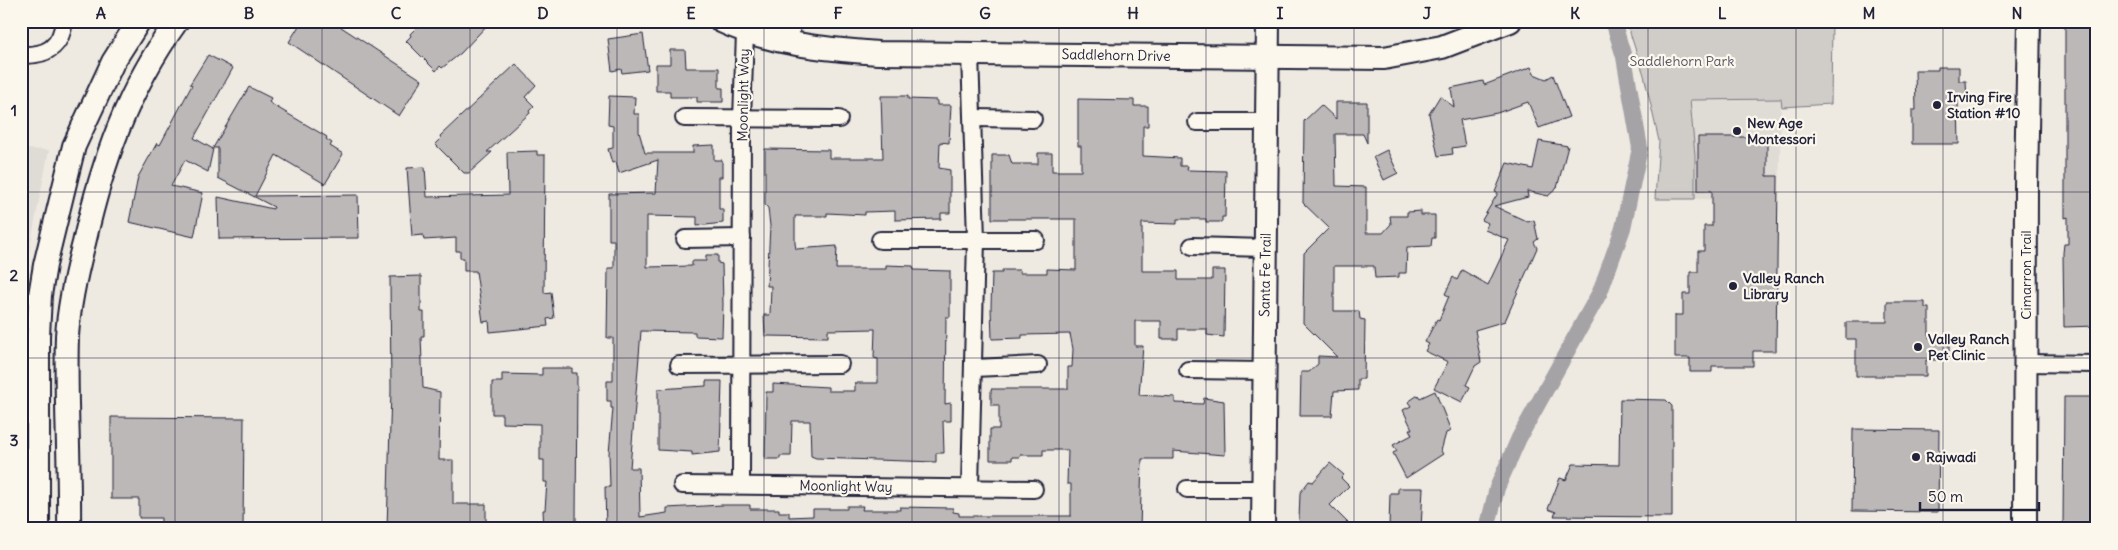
<svg xmlns="http://www.w3.org/2000/svg" width="2118" height="550" font-family="Delius,sans-serif">
	<rect width="100%" height="100%" fill="#eeeae2"/>
	<filter id="ink" filterUnits="userSpaceOnUse"><feTurbulence type="fractalNoise" baseFrequency=".02" numOctaves="2"/><feDisplacementMap in="SourceGraphic" scale="10" xChannelSelector="R" yChannelSelector="G"/><feConvolveMatrix kernelMatrix="1 2 1 2 8 2 1 2 1" color-interpolation-filters="sRGB"/></filter>
	<g filter="url(#ink)">
		<g fill="#dfdbd5">
			<path d="M 1781,99 L 1779,202 L 1695,199 L 1695,155 L 1690,100 Z"/>
			<path d="M 21,149 L 49,150 L 21,292 Z"/>
		</g>
		<path fill="#d0cdc9" stroke="#797882" d="M 1626,21 L 1832,21 L 1831,104 L 1782,107 L 1781,99 L 1690,100 L 1695,155 L 1695,199 L 1655,199 L 1659,141 L 1644,75 Z"/>
		<g fill="none" stroke-linecap="round" stroke-linejoin="round">
			<path stroke="#a6a3a7" stroke-width="16" d="M 1487,529 L 1497,488 L 1519,438 L 1600,292 L 1623,228 L 1640,148 L 1624,57 L 1613,21"/>
		</g>
		<g fill="#bcb8b8" stroke="#22223b">
			<path d="M 302,21 L 332,21 L 422,80 L 399,116 L 289,42 Z"/>
			<path d="M 423,21 L 491,21 L 461,53 L 442,68 L 440,66 L 436,71 L 406,41 L 411,36 L 410,34 Z"/>
			<path d="M 2065,21 L 2097,21 L 2097,326 L 2064,327 L 2063,253 L 2064,244 L 2068,244 L 2068,217 L 2065,218 Z"/>
			<path d="M 643,34 L 648,70 L 622,73 L 621,69 L 612,71 L 608,39 Z"/>
			<path d="M 670,50 L 685,50 L 686,68 L 719,68 L 719,88 L 723,88 L 723,102 L 697,102 L 697,97 L 670,97 L 670,91 L 656,91 L 656,64 L 670,64 Z"/>
			<path d="M 208,55 L 233,68 L 194,138 L 213,149 L 208,172 L 185,160 L 171,186 L 203,193 L 194,237 L 129,222 L 138,177 L 157,143 L 160,145 L 192,85 L 190,84 Z"/>
			<path d="M 516,64 L 536,85 L 525,97 L 534,106 L 529,111 L 530,113 L 487,152 L 492,152 L 469,173 L 464,173 L 435,144 L 441,138 L 440,136 Z"/>
			<path d="M 1531,67 L 1534,74 L 1546,79 L 1553,75 L 1569,117 L 1539,128 L 1528,102 L 1497,113 L 1460,120 L 1465,146 L 1452,148 L 1453,154 L 1438,156 L 1429,114 L 1440,96 L 1454,107 L 1451,88 L 1483,81 L 1484,85 Z"/>
			<path d="M 1938,67 L 1959,67 L 1959,81 L 1966,81 L 1967,101 L 1958,101 L 1959,144 L 1912,144 L 1912,110 L 1916,110 L 1915,70 L 1938,70 Z"/>
			<path d="M 249,87 L 271,98 L 269,102 L 273,105 L 327,137 L 326,139 L 332,143 L 330,146 L 343,154 L 325,184 L 276,155 L 255,196 L 358,195 L 359,238 L 219,239 L 218,197 L 273,209 L 274,207 L 218,178 L 218,148 L 213,148 Z"/>
			<path d="M 609,96 L 635,97 L 634,114 L 639,114 L 639,132 L 645,153 L 693,153 L 693,146 L 714,145 L 714,160 L 722,160 L 722,177 L 719,177 L 719,209 L 723,209 L 723,223 L 697,226 L 697,217 L 647,216 L 647,267 L 692,266 L 692,261 L 706,261 L 706,255 L 718,255 L 718,263 L 722,264 L 723,304 L 722,337 L 695,336 L 695,332 L 641,331 L 630,468 L 639,468 L 640,517 L 667,513 L 667,508 L 722,505 L 750,505 L 750,509 L 779,509 L 779,512 L 789,512 L 789,517 L 813,516 L 813,509 L 847,509 L 847,506 L 863,506 L 862,510 L 900,510 L 900,507 L 953,508 L 953,512 L 959,513 L 959,516 L 1071,516 L 1071,484 L 1067,484 L 1068,450 L 1043,450 L 1043,455 L 1020,455 L 1020,457 L 1012,457 L 1012,460 L 990,460 L 990,429 L 999,429 L 999,405 L 991,405 L 991,389 L 1068,389 L 1068,367 L 1072,367 L 1073,349 L 1070,334 L 1022,335 L 1022,338 L 992,339 L 991,308 L 992,273 L 1002,273 L 1002,270 L 1020,270 L 1020,273 L 1047,273 L 1047,269 L 1076,270 L 1076,219 L 992,219 L 992,155 L 1009,155 L 1012,164 L 1038,164 L 1038,153 L 1052,153 L 1052,171 L 1081,171 L 1081,146 L 1078,146 L 1078,99 L 1134,100 L 1134,106 L 1148,106 L 1148,126 L 1143,126 L 1143,156 L 1180,158 L 1180,166 L 1188,166 L 1187,170 L 1226,171 L 1225,217 L 1222,217 L 1222,222 L 1206,222 L 1206,219 L 1177,219 L 1177,224 L 1142,223 L 1142,271 L 1178,271 L 1178,280 L 1212,280 L 1212,270 L 1225,270 L 1224,337 L 1207,335 L 1207,329 L 1178,329 L 1178,339 L 1161,339 L 1161,321 L 1135,321 L 1135,346 L 1143,346 L 1139,395 L 1175,397 L 1175,403 L 1203,404 L 1204,398 L 1224,401 L 1225,455 L 1173,451 L 1173,459 L 1142,459 L 1140,529 L 606,529 L 605,487 L 610,487 L 609,453 L 613,408 L 611,408 L 611,401 L 607,401 L 607,381 L 613,381 L 613,338 L 607,338 L 608,268 L 614,268 L 614,240 L 609,240 L 609,194 L 656,193 L 658,160 L 619,173 L 616,162 L 612,163 L 608,149 L 613,148 L 613,126 L 608,125 Z"/>
			<path d="M 881,96 L 908,96 L 908,99 L 937,100 L 937,105 L 951,105 L 949,143 L 940,142 L 939,168 L 950,170 L 950,213 L 941,213 L 941,219 L 895,220 L 895,211 L 865,212 L 865,215 L 827,213 L 827,216 L 795,216 L 795,243 L 796,249 L 837,246 L 836,269 L 886,269 L 886,265 L 913,266 L 914,270 L 950,271 L 950,317 L 946,317 L 945,404 L 951,403 L 951,421 L 943,421 L 944,453 L 936,453 L 936,462 L 816,458 L 811,456 L 810,421 L 792,421 L 791,456 L 780,456 L 780,459 L 765,459 L 766,392 L 773,392 L 773,384 L 828,387 L 828,391 L 855,391 L 855,383 L 878,383 L 878,359 L 874,358 L 875,329 L 828,330 L 828,337 L 765,336 L 764,315 L 770,315 L 771,286 L 767,286 L 770,226 L 768,208 L 765,205 L 765,149 L 829,150 L 829,158 L 883,158 Z"/>
			<path d="M 1336,102 L 1367,102 L 1367,143 L 1363,134 L 1335,134 L 1336,186 L 1366,187 L 1366,233 L 1383,233 L 1391,224 L 1390,216 L 1407,216 L 1407,212 L 1421,211 L 1421,215 L 1435,215 L 1435,238 L 1432,238 L 1431,246 L 1407,247 L 1406,273 L 1399,273 L 1399,277 L 1375,278 L 1374,266 L 1334,266 L 1334,311 L 1359,311 L 1360,319 L 1365,320 L 1364,379 L 1358,379 L 1358,390 L 1334,391 L 1332,416 L 1300,416 L 1301,372 L 1309,372 L 1318,364 L 1318,356 L 1337,357 L 1303,323 L 1304,253 L 1329,228 L 1303,203 L 1304,121 L 1321,105 L 1336,119 Z"/>
			<path d="M 1698,137 L 1767,137 L 1767,176 L 1778,176 L 1776,351 L 1753,351 L 1753,366 L 1712,366 L 1712,372 L 1690,372 L 1690,358 L 1675,358 L 1675,315 L 1683,315 L 1683,294 L 1690,294 L 1690,272 L 1698,272 L 1698,251 L 1704,251 L 1704,226 L 1712,226 L 1712,191 L 1698,191 Z"/>
			<path d="M 1539,141 L 1568,146 L 1557,188 L 1548,196 L 1527,191 L 1528,197 L 1494,206 L 1528,222 L 1534,220 L 1538,239 L 1534,242 L 1537,248 L 1505,321 L 1475,330 L 1481,362 L 1475,366 L 1466,385 L 1470,387 L 1462,402 L 1434,388 L 1448,362 L 1425,351 L 1429,344 L 1425,342 L 1437,319 L 1439,320 L 1449,296 L 1445,294 L 1453,277 L 1457,280 L 1462,270 L 1488,285 L 1509,240 L 1485,230 L 1488,223 L 1482,220 L 1498,193 L 1495,192 L 1507,163 L 1533,169 Z"/>
			<path d="M 1387,150 L 1398,173 L 1384,180 L 1373,157 Z"/>
			<path d="M 537,151 L 537,155 L 545,155 L 544,293 L 551,292 L 554,318 L 547,319 L 548,326 L 490,332 L 489,321 L 483,322 L 476,271 L 464,271 L 464,258 L 460,258 L 460,251 L 456,251 L 456,238 L 424,240 L 423,235 L 412,236 L 407,168 L 425,167 L 427,197 L 508,195 L 507,152 Z"/>
			<path d="M 421,276 L 421,312 L 424,312 L 424,336 L 421,336 L 423,388 L 440,392 L 439,460 L 453,460 L 453,504 L 486,504 L 486,529 L 387,529 L 391,390 L 390,277 Z"/>
			<path d="M 1887,302 L 1925,302 L 1925,308 L 1929,308 L 1929,338 L 1949,338 L 1949,360 L 1926,360 L 1926,376 L 1856,376 L 1856,339 L 1846,339 L 1846,322 L 1887,322 Z"/>
			<path d="M 542,368 L 572,368 L 572,373 L 577,373 L 576,524 L 574,524 L 574,529 L 544,529 L 543,510 L 545,510 L 547,482 L 544,482 L 544,460 L 540,460 L 540,424 L 502,423 L 502,414 L 492,414 L 492,382 L 502,382 L 502,374 L 542,375 Z"/>
			<path d="M 706,381 L 722,381 L 720,452 L 692,455 L 692,452 L 658,450 L 658,389 L 706,386 Z"/>
			<path d="M 1435,391 L 1451,431 L 1446,433 L 1441,451 L 1443,454 L 1406,478 L 1393,453 L 1397,451 L 1393,445 L 1412,435 L 1409,429 L 1412,429 L 1403,410 L 1411,406 L 1408,402 L 1418,395 L 1420,398 Z"/>
			<path d="M 2064,397 L 2097,397 L 2097,529 L 2063,529 Z"/>
			<path d="M 1620,399 L 1666,400 L 1672,406 L 1672,517 L 1554,516 L 1556,512 L 1548,509 L 1560,478 L 1566,480 L 1573,464 L 1619,465 Z"/>
			<path d="M 111,417 L 244,418 L 243,529 L 161,529 L 161,518 L 139,518 L 139,499 L 111,499 Z"/>
			<path d="M 1853,429 L 1939,430 L 1938,512 L 1852,511 Z"/>
			<path d="M 1330,463 L 1344,475 L 1341,478 L 1349,486 L 1330,505 L 1354,529 L 1306,529 L 1299,520 L 1300,493 L 1309,481 L 1313,482 Z"/>
			<path d="M 1398,488 L 1423,488 L 1421,529 L 1389,529 L 1390,493 L 1398,493 Z"/>
		</g>
		<g fill="none" stroke-linecap="round" stroke-linejoin="round">
			<defs>
				<g id="street">
					<path d="M 790,43 L 792,21"/>
					<path d="M 21,55 C 46,56 61,48 64,21"/>
					<path d="M 684,118 L 839,119"/>
					<path d="M 973,118 L 1033,119"/>
					<path d="M 1197,122 L 1267,122"/>
					<path d="M 685,239 L 742,238"/>
					<path d="M 880,240 L 1036,240"/>
					<path d="M 1192,246 L 1265,248"/>
					<path d="M 2025,363 L 2097,364"/>
					<path d="M 679,365 L 840,364"/>
					<path d="M 974,368 L 1038,365"/>
					<path d="M 1188,370 L 1264,371"/>
					<path d="M 741,484 L 742,119 L 745,33"/>
					<path d="M 682,485 L 1034,489"/>
					<path d="M 970,487 L 976,239 L 970,54"/>
					<path d="M 1187,489 L 1263,489"/>
				</g>
				<g id="secondary">
					<path d="M 721,21 C 770,44 824,49 878,53 L 1384,58 L 1442,47 L 1510,21"/>
					<path d="M 38,529 L 38,336 L 40,295 L 45,265 L 74,146 L 113,62 L 139,21"/>
					<path d="M 69,529 C 70,464 65,400 67,336 C 69,304 76,273 84,243 C 103,160 127,91 177,21"/>
					<path d="M 1263,529 L 1268,21"/>
					<path d="M 2025,529 L 2026,186 L 2029,21"/>
				</g>
			</defs>
			<use href="#street" stroke="#22223b" stroke-width="20"/>
			<use href="#secondary" stroke="#22223b" stroke-width="26"/>
			<use href="#street" stroke="#fbf7ec" stroke-width="16"/>
			<use href="#secondary" stroke="#fbf7ec" stroke-width="22"/>
		</g>
	</g>
	<path fill="none" stroke="#22223b" stroke-width="1" stroke-opacity="0.55" d="M 175,21 L 175,529M 322,21 L 322,529M 470,21 L 470,529M 617,21 L 617,529M 764,21 L 764,529M 912,21 L 912,529M 1059,21 L 1059,529M 1206,21 L 1206,529M 1354,21 L 1354,529M 1501,21 L 1501,529M 1648,21 L 1648,529M 1796,21 L 1796,529M 1943,21 L 1943,529M 21,192 L 2097,192M 21,358 L 2097,358"/>
	<g fill="#22223b" stroke="#fbf7ec" stroke-width="2">
		<circle cx="1937" cy="105" r="5"/>
		<circle cx="1737" cy="131" r="5"/>
		<circle cx="1733" cy="286" r="5"/>
		<circle cx="1918" cy="347" r="5"/>
		<circle cx="1916" cy="457" r="5"/>
	</g>
	<g text-anchor="middle" stroke-width="4.5" stroke-linejoin="round" paint-order="stroke">
		<g font-size="14" fill="#22223b" stroke="#fbf7ec">
			<text transform="translate(1116 55) rotate(1)" y="5">Saddlehorn Drive</text>
			<text transform="translate(743 95) rotate(-89)" y="5">Moonlight Way</text>
			<text transform="translate(1265 275) rotate(-89)" y="5">Santa Fe Trail</text>
			<text transform="translate(2026 275) rotate(-90)" y="5">Cimarron Trail</text>
			<text transform="translate(846 486) rotate(1)" y="5">Moonlight Way</text>
		</g>
		<g font-size="14" fill="#565566" stroke="#fbf7ec">
			<text x="1682" y="66">Saddlehorn Park</text>
		</g>
		<g font-size="14" font-weight="bold" fill="#22223b" stroke="#fbf7ec" text-anchor="start">
			<text x="1947" y="102">Irving Fire<tspan x="1947" dy="16">Station #10</tspan></text>
			<text x="1747" y="128">New Age<tspan x="1747" dy="16">Montessori</tspan></text>
			<text x="1743" y="283">Valley Ranch<tspan x="1743" dy="16">Library</tspan></text>
			<text x="1928" y="344">Valley Ranch<tspan x="1928" dy="16">Pet Clinic</tspan></text>
			<text x="1926" y="462">Rajwadi</text>
		</g>
	</g>
	<rect width="2118" height="550" fill="none" stroke="#fbf7ec" stroke-width="55"/>
	<path d="M1920 502v8h119v-8" fill="none" stroke="#22223b" stroke-width="2.5"/>
	<text x="1928" y="502" font-size="15" fill="#22223b" stroke="#fbf7ec" stroke-width="4" paint-order="stroke">50 m</text>
	<rect x="28" y="28" width="2062" height="494" fill="none" stroke="#22223b" stroke-width="2"/>
	<g font-size="16" text-anchor="middle" font-weight="bold" fill="#22223b">
		<text x="101" y="19">A</text>
		<text x="249" y="19">B</text>
		<text x="396" y="19">C</text>
		<text x="543" y="19">D</text>
		<text x="691" y="19">E</text>
		<text x="838" y="19">F</text>
		<text x="985" y="19">G</text>
		<text x="1133" y="19">H</text>
		<text x="1280" y="19">I</text>
		<text x="1427" y="19">J</text>
		<text x="1575" y="19">K</text>
		<text x="1722" y="19">L</text>
		<text x="1869" y="19">M</text>
		<text x="2017" y="19">N</text>
		<text x="14" y="116">1</text>
		<text x="14" y="281">2</text>
		<text x="14" y="446">3</text>
	</g>
</svg>
